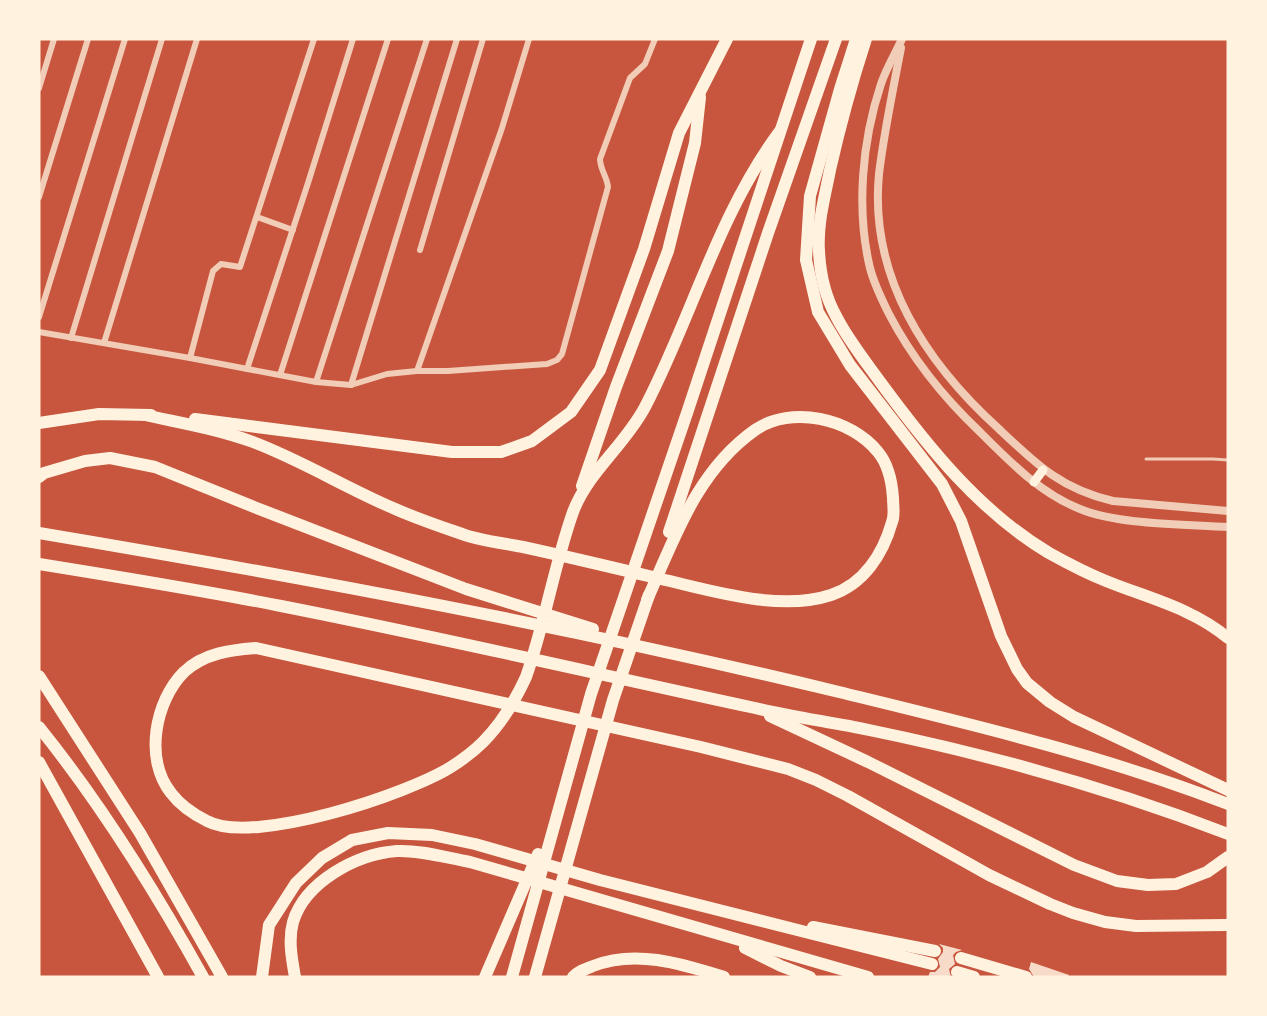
<svg xmlns="http://www.w3.org/2000/svg" width="1267" height="1016" font-family="Manrope,sans-serif">
	<rect width="100%" height="100%" fill="#c8553d"/>
	<g fill="#f7dbc8">
		<path d="M 939,944 L 962,950 L 956,952 L 953,955 L 955,964 L 949,969 L 951,977 L 928,977 L 930,972 L 935,972 L 940,967 L 938,959 L 943,952 L 943,948 Z"/>
		<path d="M 1031,962 L 1069,975 L 1068,977 L 1034,977 L 1029,969 Z"/>
	</g>
	<g fill="none" stroke-linecap="round" stroke-linejoin="round">
		<path stroke="#f1ccb7" stroke-width="3" d="M 1146,459 L 1213,459 L 1228,460"/>
		<g stroke="#f1ccb7" stroke-width="6">
			<path d="M 39,88 L 54,39"/>
			<path d="M 39,197 L 88,39"/>
			<path d="M 257,217 L 293,230"/>
			<path d="M 420,250 L 483,39"/>
			<path d="M 39,317 L 125,39"/>
			<path d="M 39,332 L 190,358 L 316,382 L 351,385 L 387,374 L 417,371 L 448,371 L 547,364 L 557,360 L 562,354 L 608,187 C 607,177 600,169 600,159 L 630,78 L 645,64 L 655,39"/>
			<path d="M 71,338 L 162,39"/>
			<path d="M 104,343 L 197,39"/>
			<path d="M 190,358 L 213,271 L 221,264 L 240,267 L 314,39"/>
			<path d="M 247,369 L 308,183 L 353,39"/>
			<path d="M 417,371 L 502,128 L 529,39"/>
			<path d="M 280,375 L 388,39"/>
			<path d="M 316,382 L 427,39"/>
			<path d="M 351,385 L 457,39"/>
		</g>
		<g stroke="#f1ccb7" stroke-width="8">
			<path d="M 902,39 C 895,54 886,69 881,84 C 862,141 856,210 870,268 C 874,284 882,300 889,314 C 913,360 943,397 980,432 C 1010,462 1040,493 1080,509 C 1118,525 1186,524 1228,527"/>
			<path d="M 901,48 C 893,90 884,132 879,174 C 869,277 926,363 999,429 C 1036,464 1061,489 1113,501 L 1228,511"/>
		</g>
		<path stroke="#fff3e0" stroke-width="9" d="M 1034,482 L 1043,470"/>
		<g stroke="#fff3e0" stroke-width="12">
			<path d="M 856,39 L 840,89 L 810,196 L 806,260 L 818,312 L 850,365 L 942,484 L 961,521 L 1001,636 L 1017,669 L 1027,683 L 1050,702 L 1074,717 L 1228,790"/>
			<path d="M 866,39 C 852,82 840,126 830,170 C 825,196 817,224 819,251 C 820,273 825,296 836,316 C 848,340 866,362 881,383 C 928,447 980,512 1049,553 C 1067,563 1086,573 1106,581 C 1148,598 1192,608 1228,638"/>
			<path d="M 780,131 C 718,214 692,317 645,407 C 625,445 588,472 573,512 C 554,566 545,623 526,677 C 515,701 502,723 483,742 C 474,751 462,760 451,767 C 408,794 253,846 207,821 C 195,815 180,805 171,793 C 144,759 155,701 184,672 C 204,653 231,650 256,648 L 701,747 L 788,769 L 816,780 L 848,796 L 989,875 L 1050,904 L 1073,913 L 1105,922 L 1136,926 L 1228,925"/>
			<path d="M 145,415 C 181,423 218,429 253,442 C 301,460 346,488 393,508 C 415,518 439,526 462,534 C 481,541 503,543 523,547 C 569,557 615,568 661,579 C 713,591 780,612 831,595 C 864,584 883,554 892,522 C 895,515 893,506 893,498 C 892,483 888,464 878,452 C 851,418 791,405 755,430 C 697,471 675,537 647,600"/>
			<path d="M 195,419 L 452,452 L 501,452 L 532,441 L 571,412 L 600,370 L 644,249 L 679,133 L 727,39"/>
			<path d="M 39,423 L 99,414 L 151,415"/>
			<path d="M 39,477 L 44,473 L 85,461 L 110,458 L 155,467 L 254,507 L 466,589 L 593,629"/>
			<path d="M 582,486 L 616,387 L 668,251 L 695,143 L 700,97"/>
			<path d="M 669,532 L 768,233 L 836,39"/>
			<path d="M 39,533 C 307,578 575,628 839,692 C 970,724 1102,755 1228,804"/>
			<path d="M 39,564 C 120,577 201,590 281,606 C 439,637 597,674 755,708 C 792,717 831,722 869,730 C 991,755 1112,789 1228,834"/>
			<path d="M 39,676 L 140,833 L 222,977"/>
			<path d="M 770,716 L 868,762 L 1074,865 L 1117,881 L 1148,885 L 1176,884 L 1207,872 L 1228,857"/>
			<path d="M 39,727 C 102,805 154,889 203,977"/>
			<path d="M 39,762 L 158,977"/>
			<path d="M 813,927 L 935,951"/>
			<path d="M 745,948 L 781,966 L 810,977"/>
			<path d="M 961,958 L 1026,977"/>
			<path d="M 957,972 L 974,977"/>
			<path d="M 262,977 L 269,925 L 296,883 L 322,858 L 352,840 L 388,833 L 432,835 L 475,844 L 600,880 L 932,964"/>
			<path d="M 295,977 C 292,960 288,940 293,922 C 305,882 356,854 397,851 C 421,850 447,858 470,862 L 868,977"/>
			<path d="M 485,977 L 538,854"/>
			<path d="M 512,977 L 591,694 L 687,413 L 811,39"/>
			<path d="M 535,977 L 613,700 L 649,595"/>
			<path d="M 573,977 C 579,971 585,969 593,966 C 636,949 682,964 724,977"/>
		</g>
	</g>
	<rect width="1267" height="1016" fill="none" stroke="#fff3e0" stroke-width="81"/>
</svg>
